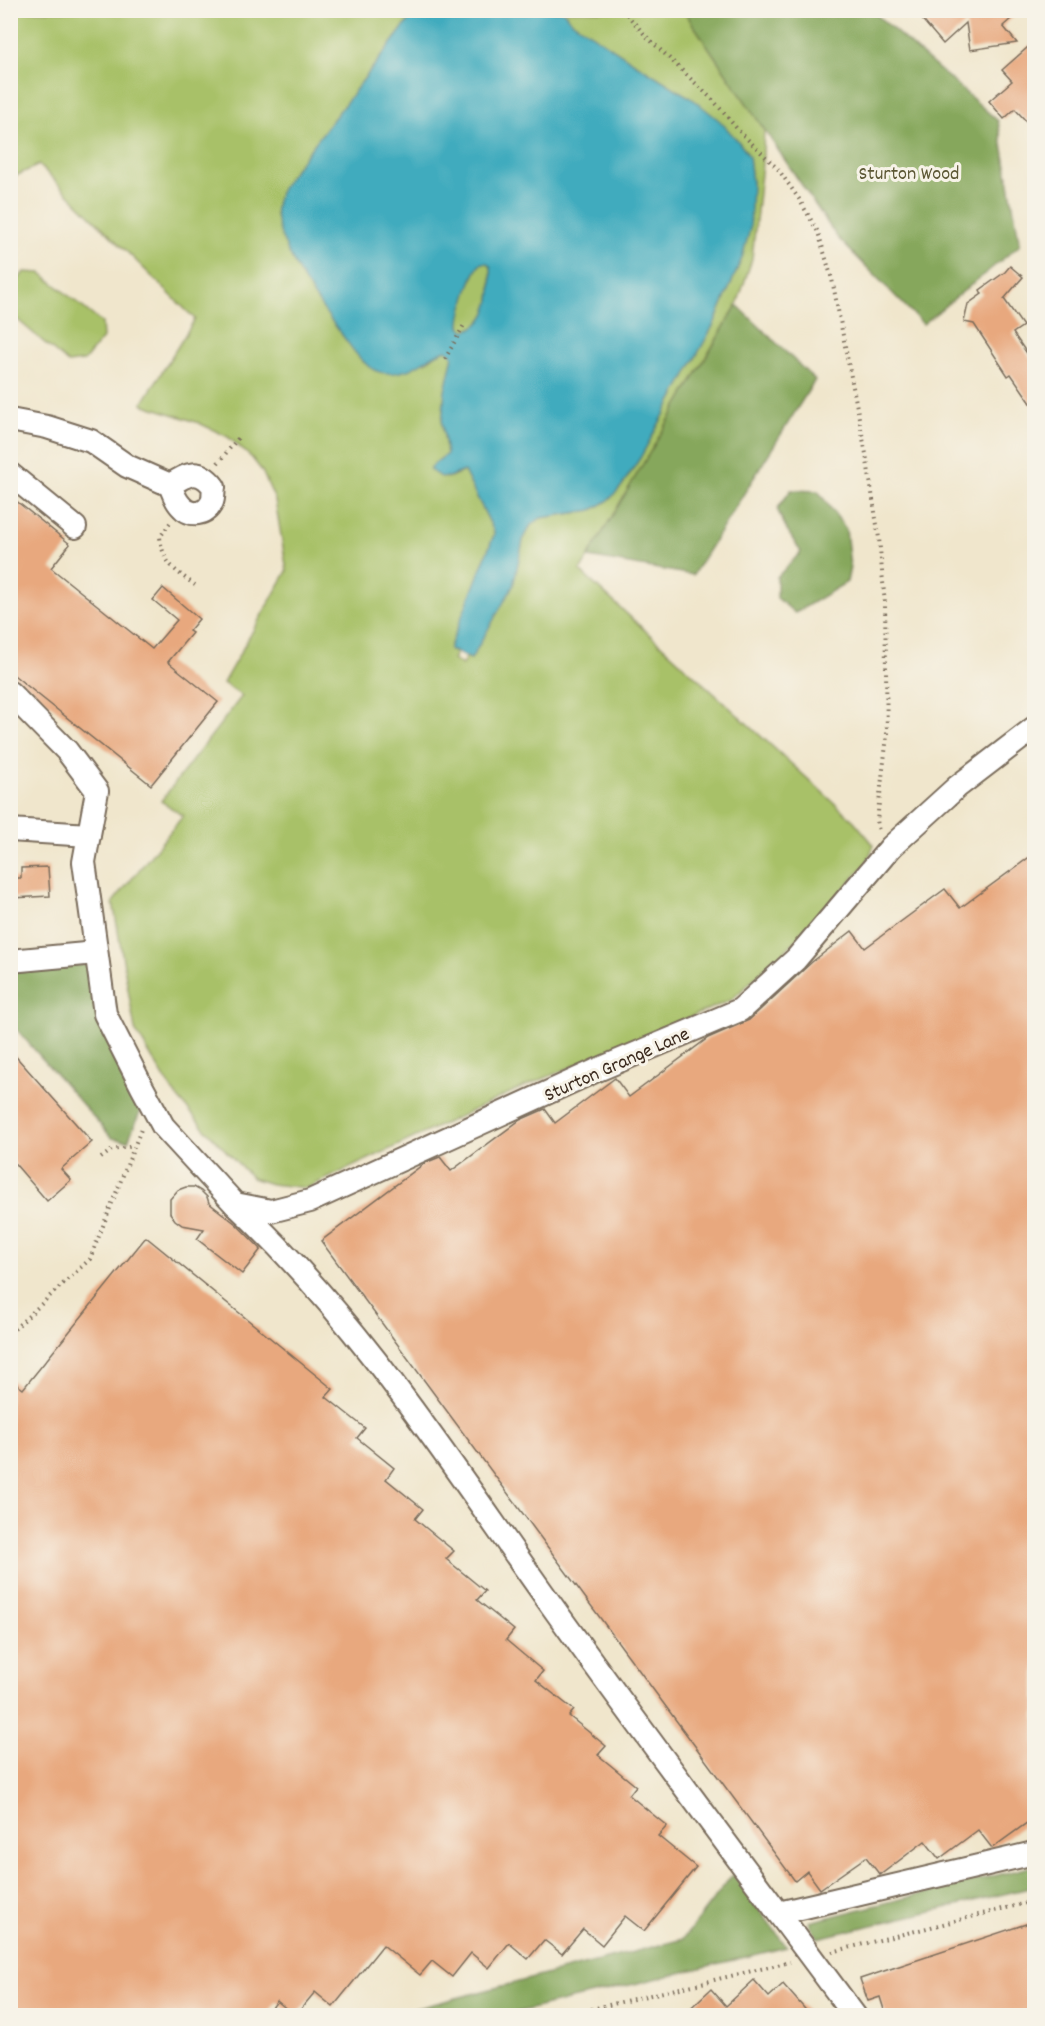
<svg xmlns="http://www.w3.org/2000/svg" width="1045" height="2026" font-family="Dekko,sans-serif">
	<rect width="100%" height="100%" fill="#f7f3e8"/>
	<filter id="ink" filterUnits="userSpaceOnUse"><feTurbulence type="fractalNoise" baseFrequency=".0167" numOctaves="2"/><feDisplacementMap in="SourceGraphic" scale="12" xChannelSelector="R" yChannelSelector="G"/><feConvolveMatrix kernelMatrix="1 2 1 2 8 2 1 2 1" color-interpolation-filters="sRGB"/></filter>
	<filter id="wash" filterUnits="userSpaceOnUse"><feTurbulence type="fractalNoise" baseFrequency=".008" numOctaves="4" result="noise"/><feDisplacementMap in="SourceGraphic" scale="24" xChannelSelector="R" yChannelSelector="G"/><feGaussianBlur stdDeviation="1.35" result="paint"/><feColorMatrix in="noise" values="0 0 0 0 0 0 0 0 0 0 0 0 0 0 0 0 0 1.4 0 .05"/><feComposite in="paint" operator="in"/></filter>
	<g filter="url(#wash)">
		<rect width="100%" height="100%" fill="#f0e6cc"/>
		<g fill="#a8c167" stroke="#727642" stroke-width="1.5">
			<path d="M 11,11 L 416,11 L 289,177 L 275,213 C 292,270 327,316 363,362 L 426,362 L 439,352 L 447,350 L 453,356 L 445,391 L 442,423 L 447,454 L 434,464 L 431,470 C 445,482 448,478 464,471 L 494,531 L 494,535 L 449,650 L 456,653 L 453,660 L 462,665 L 466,657 L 471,659 L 512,586 L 524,536 L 531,525 L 541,518 L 592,510 L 609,500 L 621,487 L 640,458 L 714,324 L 742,258 L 752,183 L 749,156 L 738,141 L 694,100 L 636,64 L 570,20 L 563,11 L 684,11 L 764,129 L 763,154 L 752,259 L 737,305 L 580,571 L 854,821 L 874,845 L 866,864 L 801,936 L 731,1000 L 514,1091 L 307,1188 L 271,1184 L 252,1178 L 205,1129 L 173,1092 L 135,1030 L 113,902 L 183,816 L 161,801 L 242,696 L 223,683 L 287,571 L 275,500 L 262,471 L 252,458 L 228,437 L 199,423 L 142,404 L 195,319 L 39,165 L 11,178 Z"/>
			<path d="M 482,263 L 487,263 L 491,267 C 492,288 493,316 472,328 C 467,331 464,331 460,327 C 458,315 473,269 482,263 Z"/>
			<path d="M 24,272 L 41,273 L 102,323 L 103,338 L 84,361 L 68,363 L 11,314 L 11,289 Z"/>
		</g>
		<g fill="#86a75c" stroke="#60683d" stroke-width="1.5">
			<path d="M 684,11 L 872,11 L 998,121 L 1020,245 L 923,324 L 837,237 Z"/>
			<path d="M 737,305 L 815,380 L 693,575 L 588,557 Z"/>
			<path d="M 791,490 L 818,491 L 846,529 L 850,567 L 847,582 L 795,613 L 777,598 L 777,577 L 801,552 L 788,532 L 777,509 Z"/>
			<path d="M 10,964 L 90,965 L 102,1019 L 120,1070 L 142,1107 L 128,1141 L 112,1138 L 11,1023 Z"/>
			<path d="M 1034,1866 L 1034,1887 L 818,1938 L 809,1922 Z"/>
			<path d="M 733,1874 L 787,1947 L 506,2015 L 391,2015 L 683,1939 Z"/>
		</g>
		<path fill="#3fabbe" stroke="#3d6a6e" stroke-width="1.5" fill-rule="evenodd" d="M 416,11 L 563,11 L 570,20 L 636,64 L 694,100 L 720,121 L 738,141 L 749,156 L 752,183 L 750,229 L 742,258 L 714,324 L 640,458 L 621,487 L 609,500 L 592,510 L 541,518 L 531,525 L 524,536 L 513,586 L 471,659 L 449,649 L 494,535 L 494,531 L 464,471 C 448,477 445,482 430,470 L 434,464 L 447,454 L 442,423 L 445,391 L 453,356 L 446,350 C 426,356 413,375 387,373 C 378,373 369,368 363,361 C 355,354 349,344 343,336 C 320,306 281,253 276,215 C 274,201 282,188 289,177 ZM 482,263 L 487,263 L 491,267 C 492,288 493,316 472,328 C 466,331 464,331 460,327 C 459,315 473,268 482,263 Z"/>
		<g id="blocks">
			<g fill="#e8a87e">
				<path d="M 914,10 L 1021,10 L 1003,26 L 1017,43 L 970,50 L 966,23 L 943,44 Z"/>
				<path d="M 1035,41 L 1035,114 L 1026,121 L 1015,109 L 1004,119 L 989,101 L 1012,81 L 1002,70 Z"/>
				<path d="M 1010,266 L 1023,277 L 1004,299 L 1023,326 L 1013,333 L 1035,365 L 1035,409 L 1011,374 L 1008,376 L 974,324 L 964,322 L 968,304 L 982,294 L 980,290 L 1005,272 Z"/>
				<path d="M 10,496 L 70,544 L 51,568 L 152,649 L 177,620 L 153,600 L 163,588 L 199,619 L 189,631 L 192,633 L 168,662 L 218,702 L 151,785 L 10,672 Z"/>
				<path d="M 1035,853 L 1035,1817 L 992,1848 L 978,1830 L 939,1859 L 925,1841 L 880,1875 L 866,1857 L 820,1889 L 807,1871 L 795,1881 L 321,1241 L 425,1163 L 440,1157 L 451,1171 L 520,1120 L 545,1109 L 555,1123 L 615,1078 L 629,1097 L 708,1038 L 749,1020 L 812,962 L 852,931 L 865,948 L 945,889 L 960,908 Z"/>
				<path d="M 48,867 L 50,896 L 12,898 L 11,878 L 21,878 L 21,868 Z"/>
				<path d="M 10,1050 L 92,1142 L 61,1169 L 71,1180 L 47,1201 L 10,1158 Z"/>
				<path d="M 186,1187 L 194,1187 L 201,1191 L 207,1197 L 209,1203 L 236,1224 L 261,1249 L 242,1274 L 197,1239 L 204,1229 L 182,1225 L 175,1220 L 170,1213 L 170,1199 L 178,1190 Z"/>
				<path d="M 146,1237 L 333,1389 L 326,1397 L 365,1428 L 357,1438 L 394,1468 L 386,1479 L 423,1509 L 415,1519 L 454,1551 L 446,1559 L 485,1591 L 477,1600 L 514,1630 L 506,1640 L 543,1671 L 536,1680 L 574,1710 L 569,1716 L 606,1746 L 598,1755 L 636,1786 L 629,1795 L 667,1826 L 658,1836 L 696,1867 L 644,1931 L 625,1916 L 602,1945 L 583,1929 L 562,1954 L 544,1940 L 528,1959 L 509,1943 L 489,1968 L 471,1953 L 452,1977 L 432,1961 L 420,1975 L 383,1945 L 333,2007 L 315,1992 L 295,2016 L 277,2001 L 266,2016 L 10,2016 L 10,1379 L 23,1389 Z"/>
				<path d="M 1035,1921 L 1035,2016 L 886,2016 L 880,1997 L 868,2001 L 860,1979 Z"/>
				<path d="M 754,1980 L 769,1997 L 783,1984 L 811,2016 L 682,2016 L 711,1989 L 726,2006 Z"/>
			</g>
		</g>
	</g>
	<g filter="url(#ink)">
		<use href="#blocks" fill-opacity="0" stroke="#7a6c5b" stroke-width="1.5"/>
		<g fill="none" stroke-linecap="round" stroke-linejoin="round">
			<defs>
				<g id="minor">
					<path d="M 10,420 L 47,427 L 91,441 L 127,466 L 170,485 C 173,492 175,500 181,506 C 190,517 206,515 212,502 C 214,498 213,491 214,487 C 199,468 189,473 170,485"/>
					<path d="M 10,474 L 75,527"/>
					<path d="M 10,693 L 67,751 L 97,791 L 84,862 L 105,1014 L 142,1087 L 163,1126 L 235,1204 L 271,1211 L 310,1201 L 595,1071 L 740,1010 L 796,959 L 891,847 L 957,787 L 1034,728"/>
					<path d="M 10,830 L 89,835"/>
					<path d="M 10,961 L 96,953"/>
					<path d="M 236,1205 C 359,1320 450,1463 547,1599 C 647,1739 752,1877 855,2016"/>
					<path d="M 779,1913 L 1034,1853"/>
				</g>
			</defs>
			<use href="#minor" stroke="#7a6c5b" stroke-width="26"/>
			<g stroke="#7a6c5b" stroke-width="4" stroke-dasharray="1.5 4.5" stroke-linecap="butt">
				<path d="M 623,10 L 646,36 L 714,101 L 738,130 L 778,169 L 799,199 L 818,232 L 832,279 L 866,454 L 879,538 L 885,604 L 887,736 L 877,820 L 879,832"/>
				<path d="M 1023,10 L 1034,24"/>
				<path d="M 445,359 L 464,325"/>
				<path d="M 218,463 L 239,437"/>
				<path d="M 170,523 L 160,537 C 163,563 174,570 195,585"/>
				<path d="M 101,1158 L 112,1150 L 134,1146"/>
				<path d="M 10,1333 L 90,1259 L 142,1127"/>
				<path d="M 832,1952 L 1034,1901"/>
				<path d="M 562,2016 L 790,1962"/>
			</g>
			<use href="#minor" stroke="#fff" stroke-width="22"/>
		</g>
	</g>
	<g text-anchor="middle" stroke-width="6" stroke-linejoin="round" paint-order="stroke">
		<g font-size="20" fill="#5c5734" stroke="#f7f3e8">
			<text x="909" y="179">Sturton Wood</text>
		</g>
		<g font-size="20" fill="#3b2a1e" stroke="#f7f3e8">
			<text transform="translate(616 1063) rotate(-24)" y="7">Sturton Grange Lane</text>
		</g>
	</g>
	<rect width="1045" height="2026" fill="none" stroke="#f7f3e8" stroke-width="36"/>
</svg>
